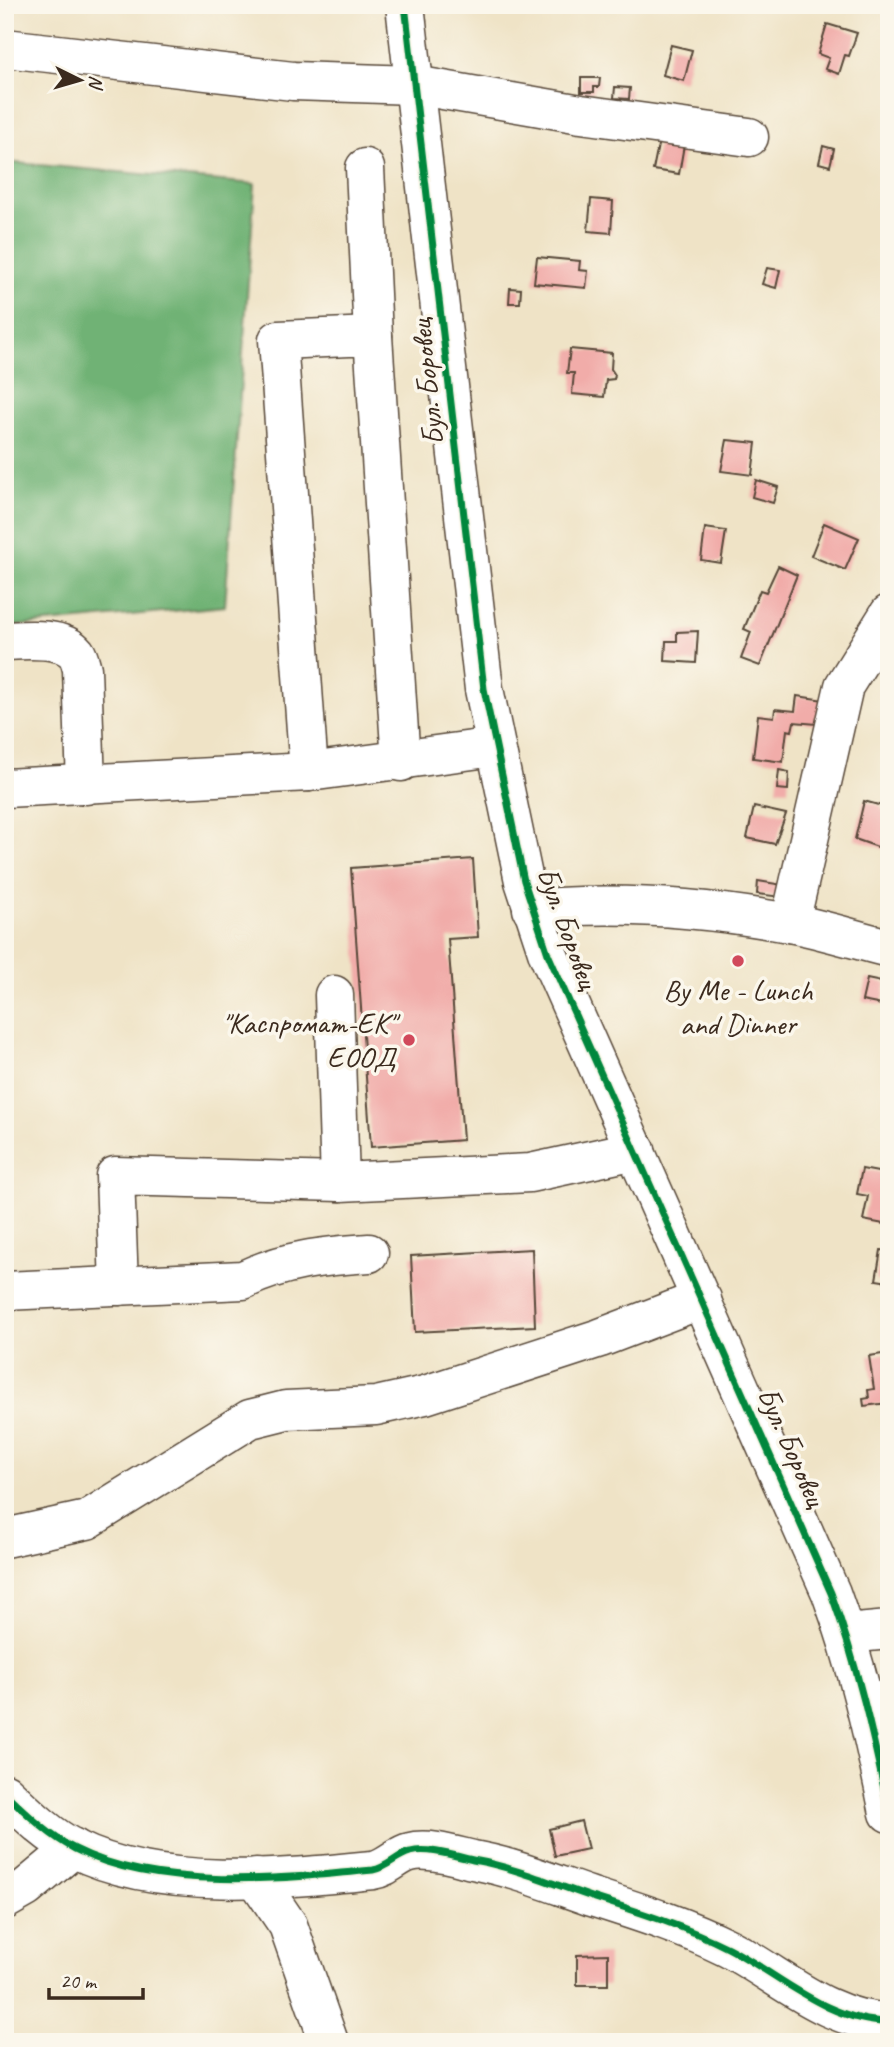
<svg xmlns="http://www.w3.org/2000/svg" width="894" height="2047" font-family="Caveat,sans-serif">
	<rect width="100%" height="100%" fill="#fbf7ec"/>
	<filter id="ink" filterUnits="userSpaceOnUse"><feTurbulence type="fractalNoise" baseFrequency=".0143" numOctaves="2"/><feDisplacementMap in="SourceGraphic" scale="14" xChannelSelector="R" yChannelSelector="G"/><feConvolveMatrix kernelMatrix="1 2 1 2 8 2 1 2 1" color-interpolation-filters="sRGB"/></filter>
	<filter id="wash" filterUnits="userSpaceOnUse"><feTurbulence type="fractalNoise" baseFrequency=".00686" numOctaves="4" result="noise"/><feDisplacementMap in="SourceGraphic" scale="28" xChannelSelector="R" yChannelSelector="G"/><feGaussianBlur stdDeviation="1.57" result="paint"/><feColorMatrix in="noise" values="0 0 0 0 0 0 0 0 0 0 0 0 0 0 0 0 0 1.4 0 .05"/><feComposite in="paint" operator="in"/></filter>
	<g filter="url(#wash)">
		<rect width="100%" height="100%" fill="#efe3c6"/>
		<path fill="#6fb275" stroke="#556e4a" stroke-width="2" d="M 5,162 L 255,184 L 225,606 L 5,627 Z"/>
		<g id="blocks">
			<g fill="#f1aca9">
				<path d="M 827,24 L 857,33 L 849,56 L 845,55 L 839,74 L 825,69 L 829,58 L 818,54 Z"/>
				<path d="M 671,45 L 692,50 L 684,81 L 663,75 Z"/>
				<path d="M 581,78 L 600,78 L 599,87 L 594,87 L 594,92 L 581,92 Z"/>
				<path d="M 615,87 L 630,88 L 629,99 L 614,98 Z"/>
				<path d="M 659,140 L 684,145 L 679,174 L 653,170 Z"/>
				<path d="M 823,146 L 834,149 L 830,166 L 819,163 Z"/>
				<path d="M 591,199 L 613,201 L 611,233 L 588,231 Z"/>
				<path d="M 537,257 L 580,261 L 579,270 L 588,271 L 586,288 L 534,283 Z"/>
				<path d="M 767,268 L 780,270 L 776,288 L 762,284 Z"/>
				<path d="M 510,288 L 521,289 L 520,303 L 509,303 Z"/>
				<path d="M 570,349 L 612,353 L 611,369 L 615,375 L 614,379 L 606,380 L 604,397 L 572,394 L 574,373 L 567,373 Z"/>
				<path d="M 727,440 L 756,443 L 752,475 L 721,471 Z"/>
				<path d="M 756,480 L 778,487 L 773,503 L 752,497 Z"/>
				<path d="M 824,523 L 859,538 L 845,570 L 811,556 Z"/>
				<path d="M 705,528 L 726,531 L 721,563 L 701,560 Z"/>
				<path d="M 778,566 L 797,575 L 760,666 L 741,659 L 751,632 L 744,629 L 760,590 L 766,592 Z"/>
				<path d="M 698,631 L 696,663 L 665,661 L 666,641 L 677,641 L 677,632 Z"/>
				<path d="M 797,696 L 831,701 L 817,724 L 794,722 L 792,731 L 787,730 L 783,762 L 753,758 L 758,715 L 774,717 L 775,709 L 795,711 Z"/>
				<path d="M 779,770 L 789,772 L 788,790 L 777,789 Z"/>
				<path d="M 864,801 L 882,806 L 881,810 L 889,812 L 889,851 L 855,839 Z"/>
				<path d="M 754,807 L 786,814 L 775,844 L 747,838 Z"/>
				<path d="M 473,859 L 478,937 L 448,939 L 463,1140 L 371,1147 L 351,868 Z"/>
				<path d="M 758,881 L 783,885 L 781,897 L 757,894 Z"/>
				<path d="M 867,979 L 886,983 L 882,1005 L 862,1001 Z"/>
				<path d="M 862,1169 L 889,1174 L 889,1225 L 863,1220 L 868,1196 L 857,1194 Z"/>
				<path d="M 532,1249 L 535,1326 L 415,1332 L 411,1256 Z"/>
				<path d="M 881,1250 L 889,1251 L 889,1282 L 876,1280 Z"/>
				<path d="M 889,1353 L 888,1403 L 864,1406 L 863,1399 L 869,1398 L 868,1390 L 874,1389 L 869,1356 Z"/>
				<path d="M 581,1821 L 588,1849 L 555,1856 L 549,1829 Z"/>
				<path d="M 608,1954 L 608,1985 L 577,1985 L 577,1955 Z"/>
				<rect x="675" y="2037" width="45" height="5"/>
			</g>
		</g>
	</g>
	<g filter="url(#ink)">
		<use href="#blocks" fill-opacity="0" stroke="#564637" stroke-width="2"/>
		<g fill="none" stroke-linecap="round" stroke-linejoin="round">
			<defs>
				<g id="minor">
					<path d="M 405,5 L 484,689 L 524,881 L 548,954 L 831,1593 C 857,1664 874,1738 889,1813"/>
					<path d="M 5,48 L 293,81 L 414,85 L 581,114 L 749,137"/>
					<path d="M 365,168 L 373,336"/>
					<path d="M 5,641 C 25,640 62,636 76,653 C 79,657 81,665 82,669 L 86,785"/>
					<path d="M 309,772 L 278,340 L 373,336 L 401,762"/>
					<path d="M 5,788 L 309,772 L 495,747"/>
					<path d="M 532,909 C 616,901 706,908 789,923 C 823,929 856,940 889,948"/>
					<path d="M 790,923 L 844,686 L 889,614"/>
					<path d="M 334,995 L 340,1182"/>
					<path d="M 119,1286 L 115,1176 L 340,1182 L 530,1173 L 636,1150"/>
					<path d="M 5,1291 L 243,1280 C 285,1260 323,1256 369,1253"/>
					<path d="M 5,1538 L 87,1520 L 250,1419 L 286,1410 L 376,1406 L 425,1395 L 600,1338 L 702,1299"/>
					<path d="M 846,1634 L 889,1630"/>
					<path d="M 5,1793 C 26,1813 49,1836 75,1849 C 158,1891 283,1879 373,1870 C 387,1868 397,1855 410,1852 C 428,1847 456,1856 473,1860 C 513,1867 551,1883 589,1896 C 636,1911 684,1926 728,1948 C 780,1975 828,2022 889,2022"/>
					<path d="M 256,1878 L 288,1925 L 329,2042"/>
					<path d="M 5,1900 L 26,1888 L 74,1848"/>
				</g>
			</defs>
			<use href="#minor" stroke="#564637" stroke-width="41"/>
			<use href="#minor" stroke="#fff" stroke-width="38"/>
			<defs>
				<g id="cycleway">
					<path d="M 405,5 L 484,689 L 524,881 L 548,954 L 831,1593 C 857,1664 874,1738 889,1813"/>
					<path d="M 5,1793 C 26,1813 49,1836 75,1849 C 158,1891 283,1879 373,1870 C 387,1868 397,1855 410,1852 C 428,1847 456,1856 473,1860 C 513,1867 551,1883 589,1896 C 636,1911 684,1926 728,1948 C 780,1975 828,2022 889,2022"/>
				</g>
			</defs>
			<use href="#cycleway" stroke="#fbf7ec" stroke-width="11"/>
			<use href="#cycleway" stroke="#00873e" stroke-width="7"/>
		</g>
	</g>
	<g fill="#d1495b" stroke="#fbf7ec" stroke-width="2.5">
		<circle cx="738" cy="961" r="7"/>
		<circle cx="409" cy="1040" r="7"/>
	</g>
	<g text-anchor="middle" stroke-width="7" stroke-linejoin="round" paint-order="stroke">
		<g font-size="30" fill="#3b2a1e" stroke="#fbf7ec">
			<text transform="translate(427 382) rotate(-96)" y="10">Бул. Боровец</text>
			<text transform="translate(568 928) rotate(70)" y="10">Бул. Боровец</text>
			<text transform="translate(792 1447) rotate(66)" y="10">Бул. Боровец</text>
		</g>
		<g font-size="30" fill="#3b2a1e" stroke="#fbf7ec">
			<text x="738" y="1000">By Me - Lunch<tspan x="738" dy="34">and Dinner</tspan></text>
			<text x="395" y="1033" text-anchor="end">"Каспромат-ЕК"<tspan x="395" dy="34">ЕООД</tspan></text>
		</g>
	</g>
	<rect width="894" height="2047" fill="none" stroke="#fbf7ec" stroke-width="28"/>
	<g transform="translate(80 80) rotate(95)" stroke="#fbf7ec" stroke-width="5" paint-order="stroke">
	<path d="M0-5L12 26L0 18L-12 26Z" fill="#3b2a1e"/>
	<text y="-10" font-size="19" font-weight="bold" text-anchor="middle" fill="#3b2a1e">N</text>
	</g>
	<path d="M49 1988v10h94v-10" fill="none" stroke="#3b2a1e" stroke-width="3.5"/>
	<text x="60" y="1988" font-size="21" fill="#3b2a1e" stroke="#fbf7ec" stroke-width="5" paint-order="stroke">20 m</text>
</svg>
